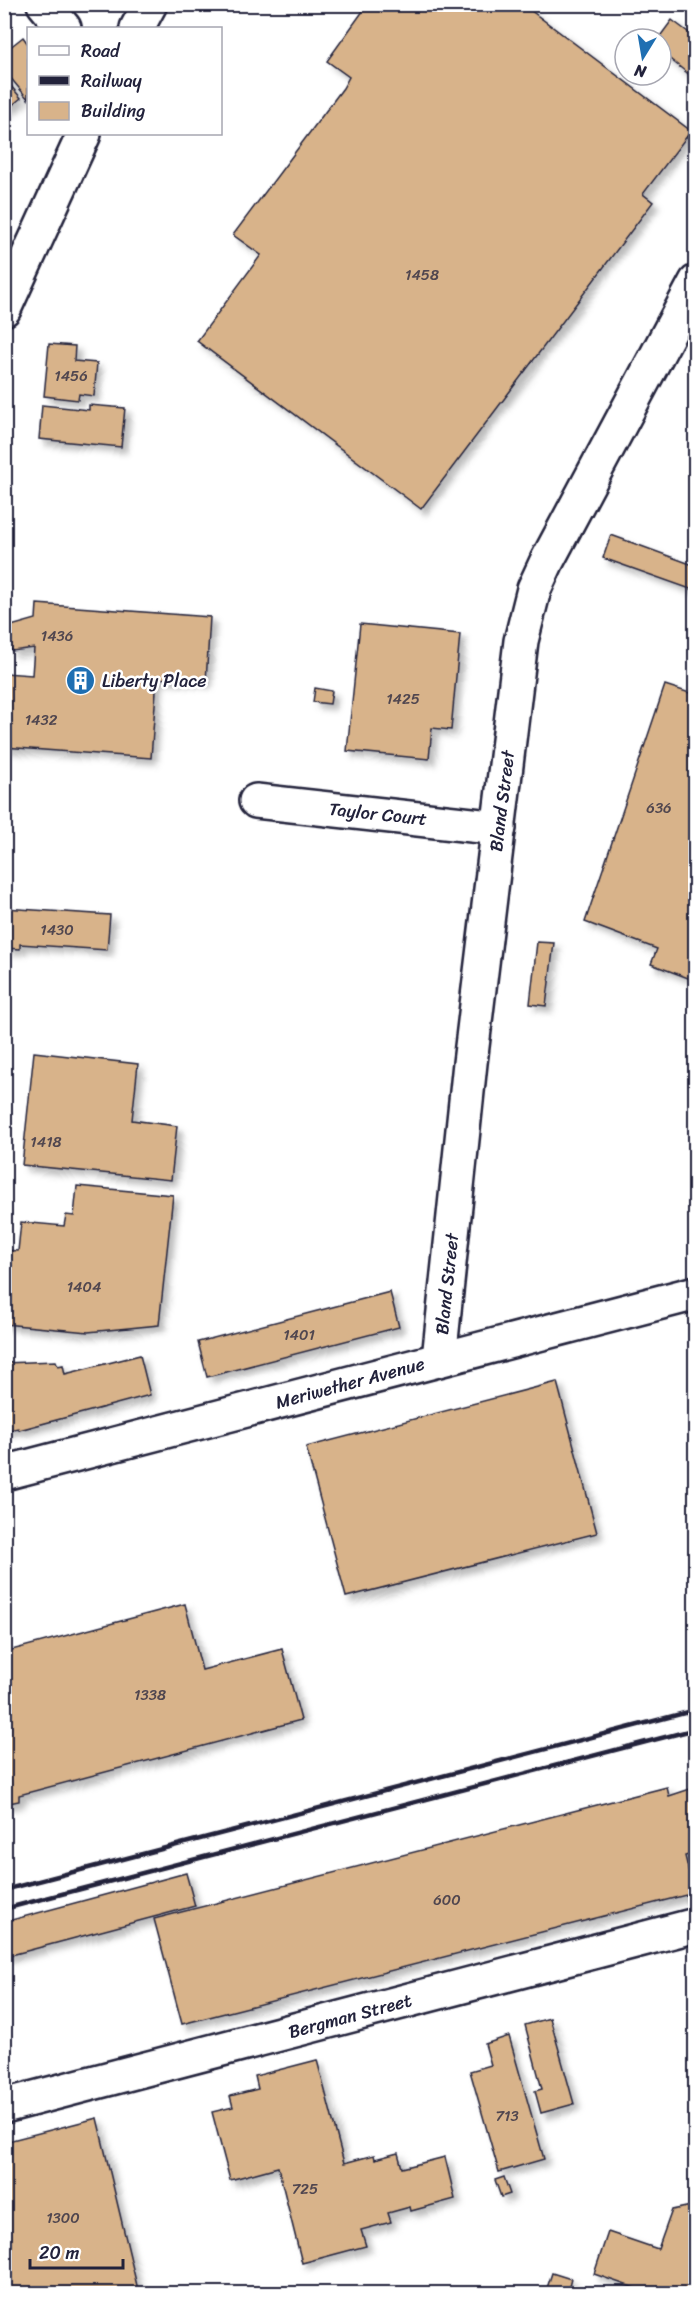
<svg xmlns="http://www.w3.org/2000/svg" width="700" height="2298" font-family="Sriracha,sans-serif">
	<defs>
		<filter id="shadow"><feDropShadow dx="5.5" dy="5.5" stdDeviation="3" flood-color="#0004"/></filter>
	</defs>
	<rect width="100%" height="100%" fill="#fff"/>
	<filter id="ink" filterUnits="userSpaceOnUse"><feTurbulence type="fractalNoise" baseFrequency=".0167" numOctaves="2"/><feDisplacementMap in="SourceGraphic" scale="12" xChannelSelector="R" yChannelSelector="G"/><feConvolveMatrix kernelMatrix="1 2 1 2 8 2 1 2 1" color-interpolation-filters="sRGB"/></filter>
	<g filter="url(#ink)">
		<g fill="#d8b38a" stroke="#22223b" stroke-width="1.5" filter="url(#shadow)">
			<path d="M 368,4 L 522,4 L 691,131 L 643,194 L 653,202 L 421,509 L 197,341 L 261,255 L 233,235 L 343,88 L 349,77 L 327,61 Z"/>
			<path d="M 672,20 L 696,38 L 696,80 L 661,52 L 661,39 L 658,39 Z"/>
			<path d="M 23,37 L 28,44 L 28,99 L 4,70 L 4,52 Z"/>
			<path d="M 4,78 L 21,98 L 4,112 Z"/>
			<path d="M 49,344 L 75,346 L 74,361 L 97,363 L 94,396 L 79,394 L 78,400 L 44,396 Z"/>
			<path d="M 42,405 L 89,410 L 89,405 L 125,408 L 121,447 L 39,439 Z"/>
			<path d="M 611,535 L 696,566 L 696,591 L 603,558 Z"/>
			<path d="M 37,604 L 210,617 L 206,682 L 157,678 L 151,758 L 4,747 L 5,673 L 32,675 L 34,648 L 12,651 L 4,635 L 4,628 L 36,619 Z"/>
			<path d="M 360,624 L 460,634 L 451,730 L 432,728 L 429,759 L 347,751 Z"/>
			<path d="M 665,685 L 696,695 L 696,981 L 651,964 L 657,949 L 585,922 Z"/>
			<path d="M 315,688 L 332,691 L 330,704 L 313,702 Z"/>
			<path d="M 4,908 L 110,915 L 107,950 L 20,944 L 20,949 L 4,948 Z"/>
			<path d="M 537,942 L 554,943 L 546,1006 L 530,1004 Z"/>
			<path d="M 34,1052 L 138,1064 L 132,1120 L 177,1126 L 171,1180 L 22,1165 Z"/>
			<path d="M 77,1186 L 173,1195 L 159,1325 L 88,1332 L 4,1324 L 4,1250 L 18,1251 L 21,1222 L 64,1226 L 66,1215 L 74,1216 Z"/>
			<path d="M 390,1292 L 399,1327 L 207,1377 L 198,1342 Z"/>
			<path d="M 140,1355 L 150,1395 L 19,1430 L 18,1428 L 4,1431 L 4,1363 L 56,1361 L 58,1366 L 63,1365 L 65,1374 Z"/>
			<path d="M 557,1382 L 597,1533 L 346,1597 L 306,1447 Z"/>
			<path d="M 185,1604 L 202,1670 L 282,1649 L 301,1720 L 19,1795 L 19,1801 L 4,1804 L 4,1652 Z"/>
			<path d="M 667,1787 L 669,1796 L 696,1787 L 696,1853 L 685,1856 L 694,1893 L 182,2024 L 154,1919 Z"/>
			<path d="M 186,1873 L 195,1906 L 4,1957 L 4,1922 Z"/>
			<path d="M 550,2018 L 574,2104 L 541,2113 L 535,2091 L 542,2089 L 525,2025 Z"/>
			<path d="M 509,2036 L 544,2159 L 499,2172 L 470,2071 L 491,2065 L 485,2044 Z"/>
			<path d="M 317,2060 L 344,2163 L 374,2155 L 375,2159 L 398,2153 L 402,2168 L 445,2157 L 455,2199 L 411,2211 L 410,2207 L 388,2213 L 391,2222 L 361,2230 L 366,2246 L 302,2263 L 278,2167 L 230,2180 L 212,2112 L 233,2107 L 230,2096 L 258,2089 L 255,2076 Z"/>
			<path d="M 97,2118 L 139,2294 L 4,2294 L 4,2142 Z"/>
			<path d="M 504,2177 L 510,2194 L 501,2197 L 495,2180 Z"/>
			<path d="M 696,2205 L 696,2294 L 652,2294 L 594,2274 L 608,2232 L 658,2249 L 672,2210 Z"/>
			<path d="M 552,2273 L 571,2279 L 567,2294 L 545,2294 Z"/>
		</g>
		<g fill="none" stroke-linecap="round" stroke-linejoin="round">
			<defs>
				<g id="street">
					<path d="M 44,4 L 64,28"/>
					<path d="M 256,801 L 499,828"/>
					<path d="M 439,1359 L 470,1063 L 521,641 L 534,589 L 547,561 L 696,282"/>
					<path d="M 4,1473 L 696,1293"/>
					<path d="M 4,2106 L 696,1925"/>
				</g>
				<g id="secondary">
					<path d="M 137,28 L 150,4"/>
					<path d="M 4,309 L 84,134"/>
				</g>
			</defs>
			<use href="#street" stroke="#22223b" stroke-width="38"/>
			<use href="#secondary" stroke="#22223b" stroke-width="38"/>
			<use href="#street" stroke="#fff" stroke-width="33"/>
			<use href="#secondary" stroke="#fff" stroke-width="33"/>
			<g stroke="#22223b" stroke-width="4.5">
				<path d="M 4,1890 L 696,1710"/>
				<path d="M 4,1909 L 696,1729"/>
			</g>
		</g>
	</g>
	<defs>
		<symbol id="building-disc" viewBox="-11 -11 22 22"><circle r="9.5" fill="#1f6fb2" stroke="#fff"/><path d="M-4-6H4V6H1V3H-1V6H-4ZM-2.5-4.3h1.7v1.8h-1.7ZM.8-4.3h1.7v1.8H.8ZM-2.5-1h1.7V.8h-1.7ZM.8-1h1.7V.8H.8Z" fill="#fff"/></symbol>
	</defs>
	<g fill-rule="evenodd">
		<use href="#building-disc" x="64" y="664" width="33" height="33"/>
	</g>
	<g text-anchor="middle" stroke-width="5" stroke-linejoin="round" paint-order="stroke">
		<g font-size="15" fill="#50464f">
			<text x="422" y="280">1458</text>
			<text x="71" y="381">1456</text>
			<text x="57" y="641">1436</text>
			<text x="403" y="704">1425</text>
			<text x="41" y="725">1432</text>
			<text x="659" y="813">636</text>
			<text x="57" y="935">1430</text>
			<text x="46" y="1147">1418</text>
			<text x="84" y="1292">1404</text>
			<text x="299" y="1340">1401</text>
			<text x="150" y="1700">1338</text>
			<text x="447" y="1905">600</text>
			<text x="507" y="2121">713</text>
			<text x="305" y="2194">725</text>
			<text x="63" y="2223">1300</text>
		</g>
		<g font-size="18" fill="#22223b" stroke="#fff" text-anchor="start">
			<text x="102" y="687">Liberty Place</text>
		</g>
		<g font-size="18" fill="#22223b" stroke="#fff">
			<text transform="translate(502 801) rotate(-83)" y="6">Bland Street</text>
			<text transform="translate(378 814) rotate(6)" y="6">Taylor Court</text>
			<text transform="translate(447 1284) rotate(-84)" y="6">Bland Street</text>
			<text transform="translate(350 1383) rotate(-15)" y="6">Meriwether Avenue</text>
			<text transform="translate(350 2016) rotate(-15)" y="6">Bergman Street</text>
		</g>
	</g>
	<rect width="700" height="2298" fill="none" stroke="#fff" stroke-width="24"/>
	<rect x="12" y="12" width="676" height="2274" fill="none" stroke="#22223b" stroke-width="2" filter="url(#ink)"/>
	<rect x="27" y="27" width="195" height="108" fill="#ffffff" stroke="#a7a7b1" stroke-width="1.5"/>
	<rect x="39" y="46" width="30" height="9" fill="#ffffff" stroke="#a7a7b1" stroke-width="1.5"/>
	<text x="81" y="57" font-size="18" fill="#22223b">Road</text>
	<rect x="39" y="76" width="30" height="9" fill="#22223b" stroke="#a7a7b1" stroke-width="1.5"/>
	<text x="81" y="87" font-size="18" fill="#22223b">Railway</text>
	<rect x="39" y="102" width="30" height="18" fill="#d8b38a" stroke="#a7a7b1" stroke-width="1.5"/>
	<text x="81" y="117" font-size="18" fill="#22223b">Building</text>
	<g transform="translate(643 57) rotate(191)"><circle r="28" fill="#ffffff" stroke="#a7a7b1" stroke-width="1.5"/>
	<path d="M0-4.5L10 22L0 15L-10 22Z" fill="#1f6fb2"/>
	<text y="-9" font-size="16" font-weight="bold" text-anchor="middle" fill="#22223b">N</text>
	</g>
	<path d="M30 2259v9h93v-9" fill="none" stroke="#22223b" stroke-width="3"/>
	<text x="39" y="2259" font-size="18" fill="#22223b" stroke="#ffffff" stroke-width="4.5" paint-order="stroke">20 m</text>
</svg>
